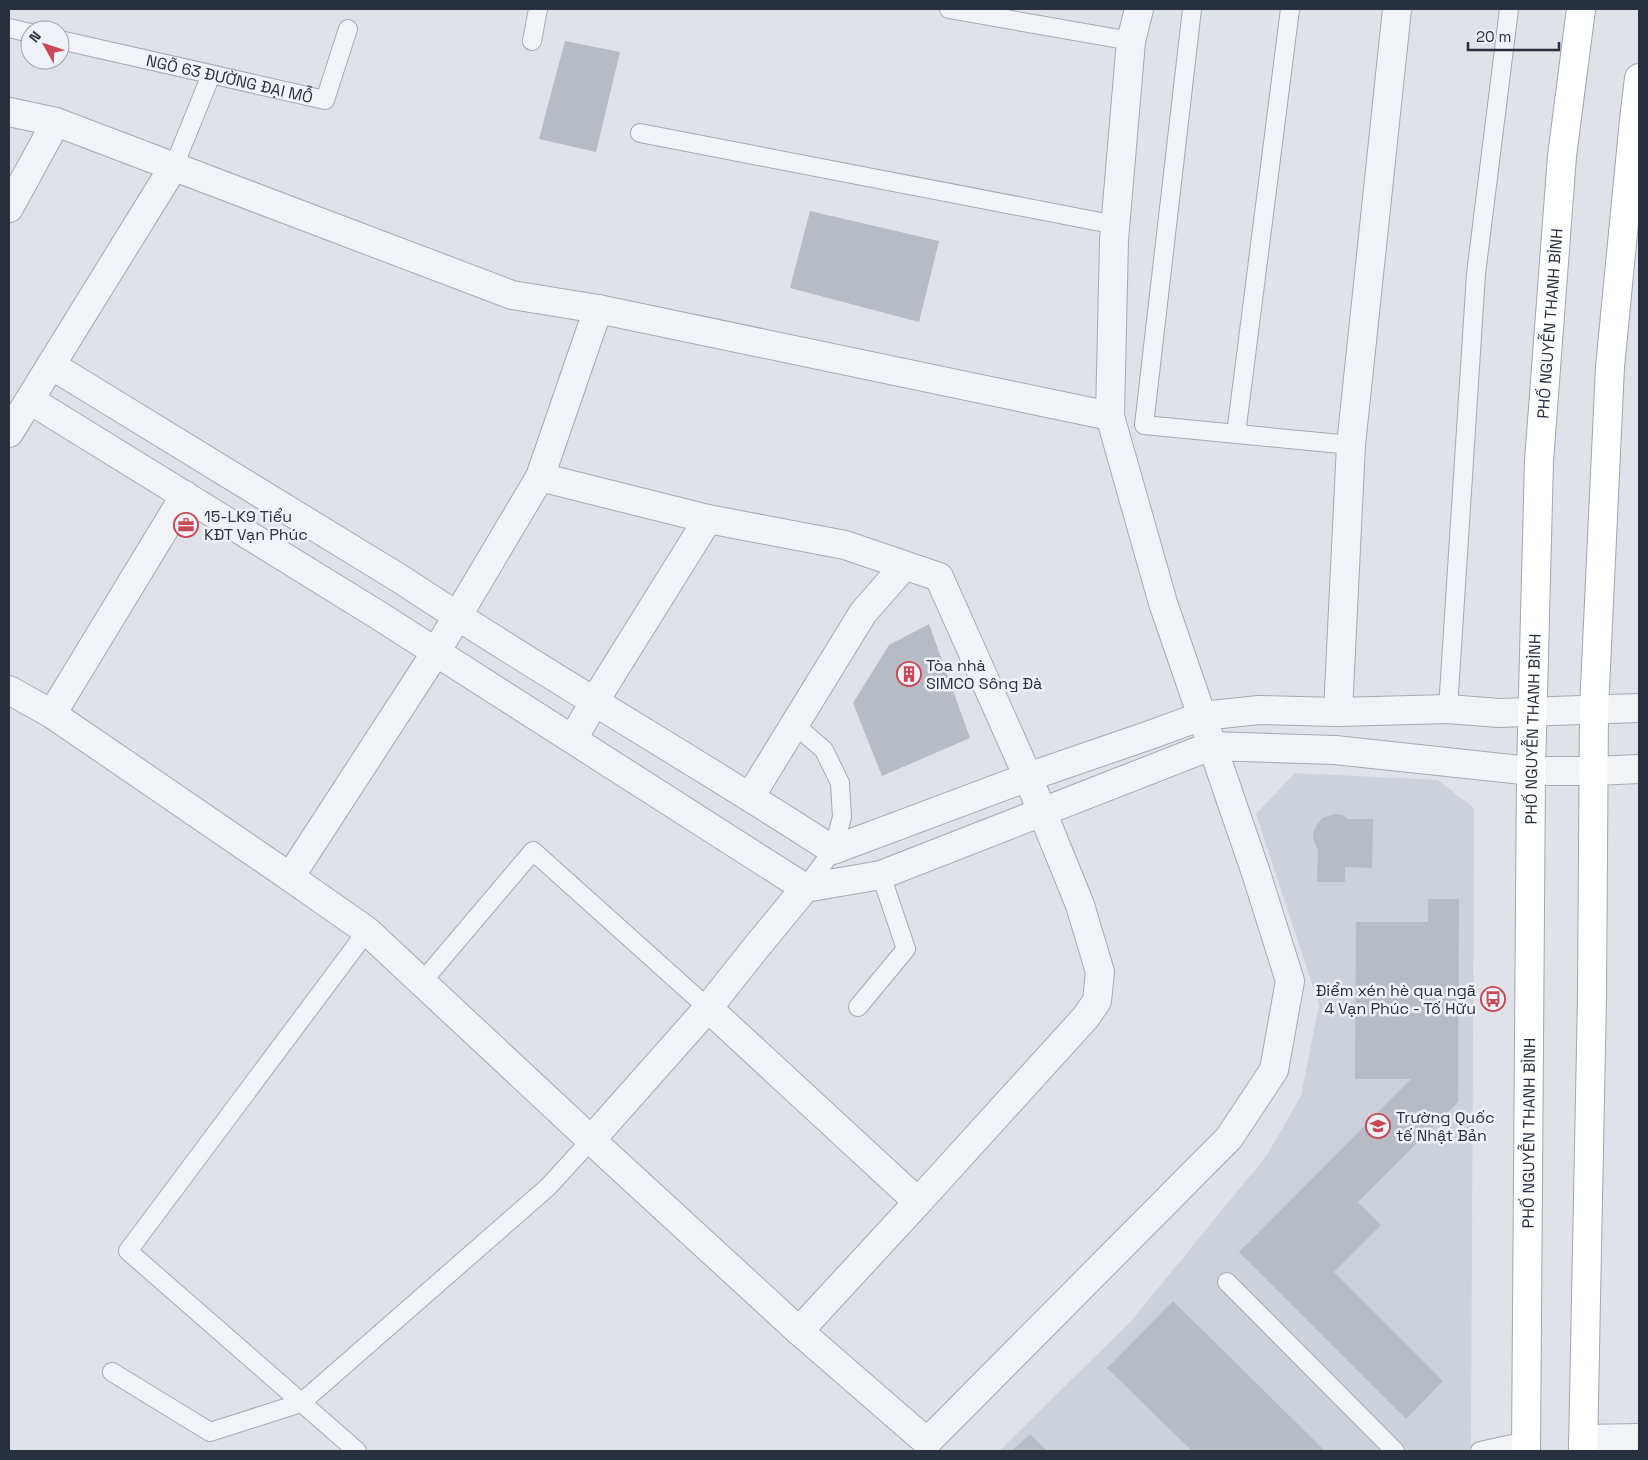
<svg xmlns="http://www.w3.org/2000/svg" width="1648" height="1460" font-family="'Space Grotesk',sans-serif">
	<rect width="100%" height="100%" fill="#dfe2e8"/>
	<path fill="#cdd1da" d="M 1295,773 L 1438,780 L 1474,808 L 1471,1451 L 999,1451 L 1132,1320 L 1267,1155 L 1301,1096 L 1319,1005 L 1256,814 Z"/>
	<g fill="#b6bbc4">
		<path d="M 565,41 L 620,52 L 596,152 L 539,139 Z"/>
		<path d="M 810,211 L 939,241 L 919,322 L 790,288 Z"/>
		<path d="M 929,624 L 970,738 L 882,776 L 853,703 L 889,645 Z"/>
		<path d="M 1335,814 L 1342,815 L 1348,819 L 1373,819 L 1372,868 L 1345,867 L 1345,882 L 1317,882 L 1318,851 L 1313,838 L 1314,830 L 1322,818 Z"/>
		<path d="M 1428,899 L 1459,899 L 1458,1102 L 1358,1202 L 1381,1225 L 1334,1272 L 1443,1381 L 1406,1419 L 1239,1252 L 1411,1079 L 1355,1079 L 1356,922 L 1428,922 Z"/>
		<path d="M 1173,1301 L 1325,1451 L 1192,1451 L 1107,1368 Z"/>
		<path d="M 1030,1434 L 1047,1451 L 1012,1451 Z"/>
	</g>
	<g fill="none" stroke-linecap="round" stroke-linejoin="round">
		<defs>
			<g id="lane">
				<path d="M 949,9 L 1131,41"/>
				<path d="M 1192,9 L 1144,425 L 1351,445"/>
				<path d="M 9,28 L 30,33"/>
				<path id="s1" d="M 60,40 L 325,100 L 348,29"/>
				<path d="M 532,41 L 538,9"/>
				<path d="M 640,133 L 1116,225"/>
				<path d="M 174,166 L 211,75"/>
				<path d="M 1236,434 L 1290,9"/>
				<path d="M 1448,709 L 1476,274 L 1509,9"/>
				<path d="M 795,725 L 824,750 L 840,783 L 842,817 L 833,850 L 805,888"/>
				<path d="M 422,982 L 533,851 L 708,1008"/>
				<path d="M 858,1007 L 906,949 L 881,875"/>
				<path d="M 1227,1282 L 1395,1451"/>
				<path d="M 112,1372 L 210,1432 L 301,1403 L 548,1187 L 591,1140"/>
				<path d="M 357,1451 L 128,1251 L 367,931"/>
				<path d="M 1480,1451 L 1526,1441"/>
			</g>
			<g id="street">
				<path d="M 9,112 L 56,122 L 512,295 L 598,309 L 1110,416"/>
				<path d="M 9,208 L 56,122"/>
				<path d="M 598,309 L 540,477 L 436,652 L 290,877 L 367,931 L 591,1140 L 799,1331 L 927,1442 L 1229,1138 L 1274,1070 L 1290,981 L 1256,873 L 1163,603 L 1110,416 L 1114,240 L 1131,41 L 1139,9"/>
				<path d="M 51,365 L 402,580 C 544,674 691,758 833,850 L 1028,777 L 1150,735 L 1202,716 L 1259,710 L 1338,712 L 1448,709 L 1499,713 L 1639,708"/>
				<path d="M 30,400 L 378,615 L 805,888 L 881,875 L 1211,746 L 1335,750 L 1531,771 L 1595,771 L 1639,769"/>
				<path d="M 9,433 L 174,166"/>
				<path d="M 540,477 L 708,519 L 594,702 L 573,739"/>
				<path d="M 708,519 L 845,545 L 939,577 L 1028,777 L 1080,905 L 1100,972 L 1097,1001 L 1086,1017 L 918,1202 L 708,1008"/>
				<path d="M 9,690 L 52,714 L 185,495"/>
				<path d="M 1338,712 L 1351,445 L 1397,9"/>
				<path d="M 52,714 L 290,877"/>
				<path d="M 750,797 L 863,613 L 904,566"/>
				<path d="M 591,1140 L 708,1008 L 754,950 L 805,888"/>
				<path d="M 799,1331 L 918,1202"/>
				<path d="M 1583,1439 L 1639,1438"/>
			</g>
			<g id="primary">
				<path id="s2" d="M 1526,1451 L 1531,771 L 1539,461 L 1562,156 L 1581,9"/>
				<path d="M 1583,1451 L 1592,996 L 1594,709 L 1610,367 L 1634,120 L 1639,78"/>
			</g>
		</defs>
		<use href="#lane" stroke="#a4a9b2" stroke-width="20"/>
		<use href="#street" stroke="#a4a9b2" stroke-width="30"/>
		<use href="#primary" stroke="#9ea6b3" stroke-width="30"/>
		<use href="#lane" stroke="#f1f3f6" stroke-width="18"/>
		<use href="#street" stroke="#f1f3f6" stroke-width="28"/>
		<use href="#primary" stroke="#fff" stroke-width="28"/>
	</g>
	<defs>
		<symbol id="office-ring" viewBox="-11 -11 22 22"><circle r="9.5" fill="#eef1f5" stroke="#ca4755" stroke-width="1.5"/><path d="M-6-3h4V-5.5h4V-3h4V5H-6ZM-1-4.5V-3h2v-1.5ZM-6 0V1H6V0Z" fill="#ca4755"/></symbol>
		<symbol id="building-ring" viewBox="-11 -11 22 22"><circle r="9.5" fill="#eef1f5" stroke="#ca4755" stroke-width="1.5"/><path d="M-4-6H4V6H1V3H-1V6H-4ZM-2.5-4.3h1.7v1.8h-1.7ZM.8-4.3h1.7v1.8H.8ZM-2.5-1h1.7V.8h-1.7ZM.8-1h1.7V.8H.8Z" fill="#ca4755"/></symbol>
		<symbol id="bus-ring" viewBox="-11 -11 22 22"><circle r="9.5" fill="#eef1f5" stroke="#ca4755" stroke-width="1.5"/><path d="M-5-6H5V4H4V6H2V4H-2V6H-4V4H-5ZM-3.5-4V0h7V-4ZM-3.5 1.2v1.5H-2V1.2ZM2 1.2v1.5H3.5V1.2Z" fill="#ca4755"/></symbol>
		<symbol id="school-ring" viewBox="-11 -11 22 22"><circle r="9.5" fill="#eef1f5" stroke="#ca4755" stroke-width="1.5"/><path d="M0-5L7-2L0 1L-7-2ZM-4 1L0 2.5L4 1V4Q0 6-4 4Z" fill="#ca4755"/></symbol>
	</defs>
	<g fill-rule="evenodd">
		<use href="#office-ring" x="172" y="511" width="28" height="28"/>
		<use href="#building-ring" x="895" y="660" width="28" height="28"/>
		<use href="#bus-ring" x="1479" y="985" width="28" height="28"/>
		<use href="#school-ring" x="1364" y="1112" width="28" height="28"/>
	</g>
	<g text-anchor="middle" stroke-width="5" stroke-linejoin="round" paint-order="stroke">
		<g font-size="16" fill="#282f3e" stroke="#eef1f5">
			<text dy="6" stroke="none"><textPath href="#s1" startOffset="174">NGÕ 63 ĐƯỜNG ĐẠI MỖ</textPath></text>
			<text dy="6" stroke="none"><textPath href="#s2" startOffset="1128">PHỐ NGUYỄN THANH BÌNH</textPath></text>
			<text dy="6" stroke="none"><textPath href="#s2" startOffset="722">PHỐ NGUYỄN THANH BÌNH</textPath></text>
			<text dy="6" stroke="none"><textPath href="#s2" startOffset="318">PHỐ NGUYỄN THANH BÌNH</textPath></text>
		</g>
		<g font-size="16" fill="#282f3e" stroke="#eef1f5" text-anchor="start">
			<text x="204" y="522">15-LK9 Tiểu<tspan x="204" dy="18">KĐT Vạn Phúc</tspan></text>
			<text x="926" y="671">Tòa nhà<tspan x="926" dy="18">SIMCO Sông Đà</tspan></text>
			<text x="1476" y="996" text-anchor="end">Điểm xén hè qua ngã<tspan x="1476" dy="18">4 Vạn Phúc - Tố Hữu</tspan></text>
			<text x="1396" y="1123">Trường Quốc<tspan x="1396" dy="18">tế Nhật Bản</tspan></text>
		</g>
	</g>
	<rect width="1648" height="1460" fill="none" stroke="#282f3e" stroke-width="20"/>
	<g transform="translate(45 45) rotate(310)"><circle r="24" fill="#eef1f5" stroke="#9fa3ac"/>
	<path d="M0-4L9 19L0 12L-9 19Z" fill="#ca4755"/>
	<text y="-8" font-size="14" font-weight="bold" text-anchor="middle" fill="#282f3e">N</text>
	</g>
	<path d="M1468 42v8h91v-8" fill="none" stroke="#282f3e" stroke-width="2.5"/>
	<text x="1476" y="42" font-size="15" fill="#282f3e" stroke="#eef1f5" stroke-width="4" paint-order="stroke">20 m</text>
</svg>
